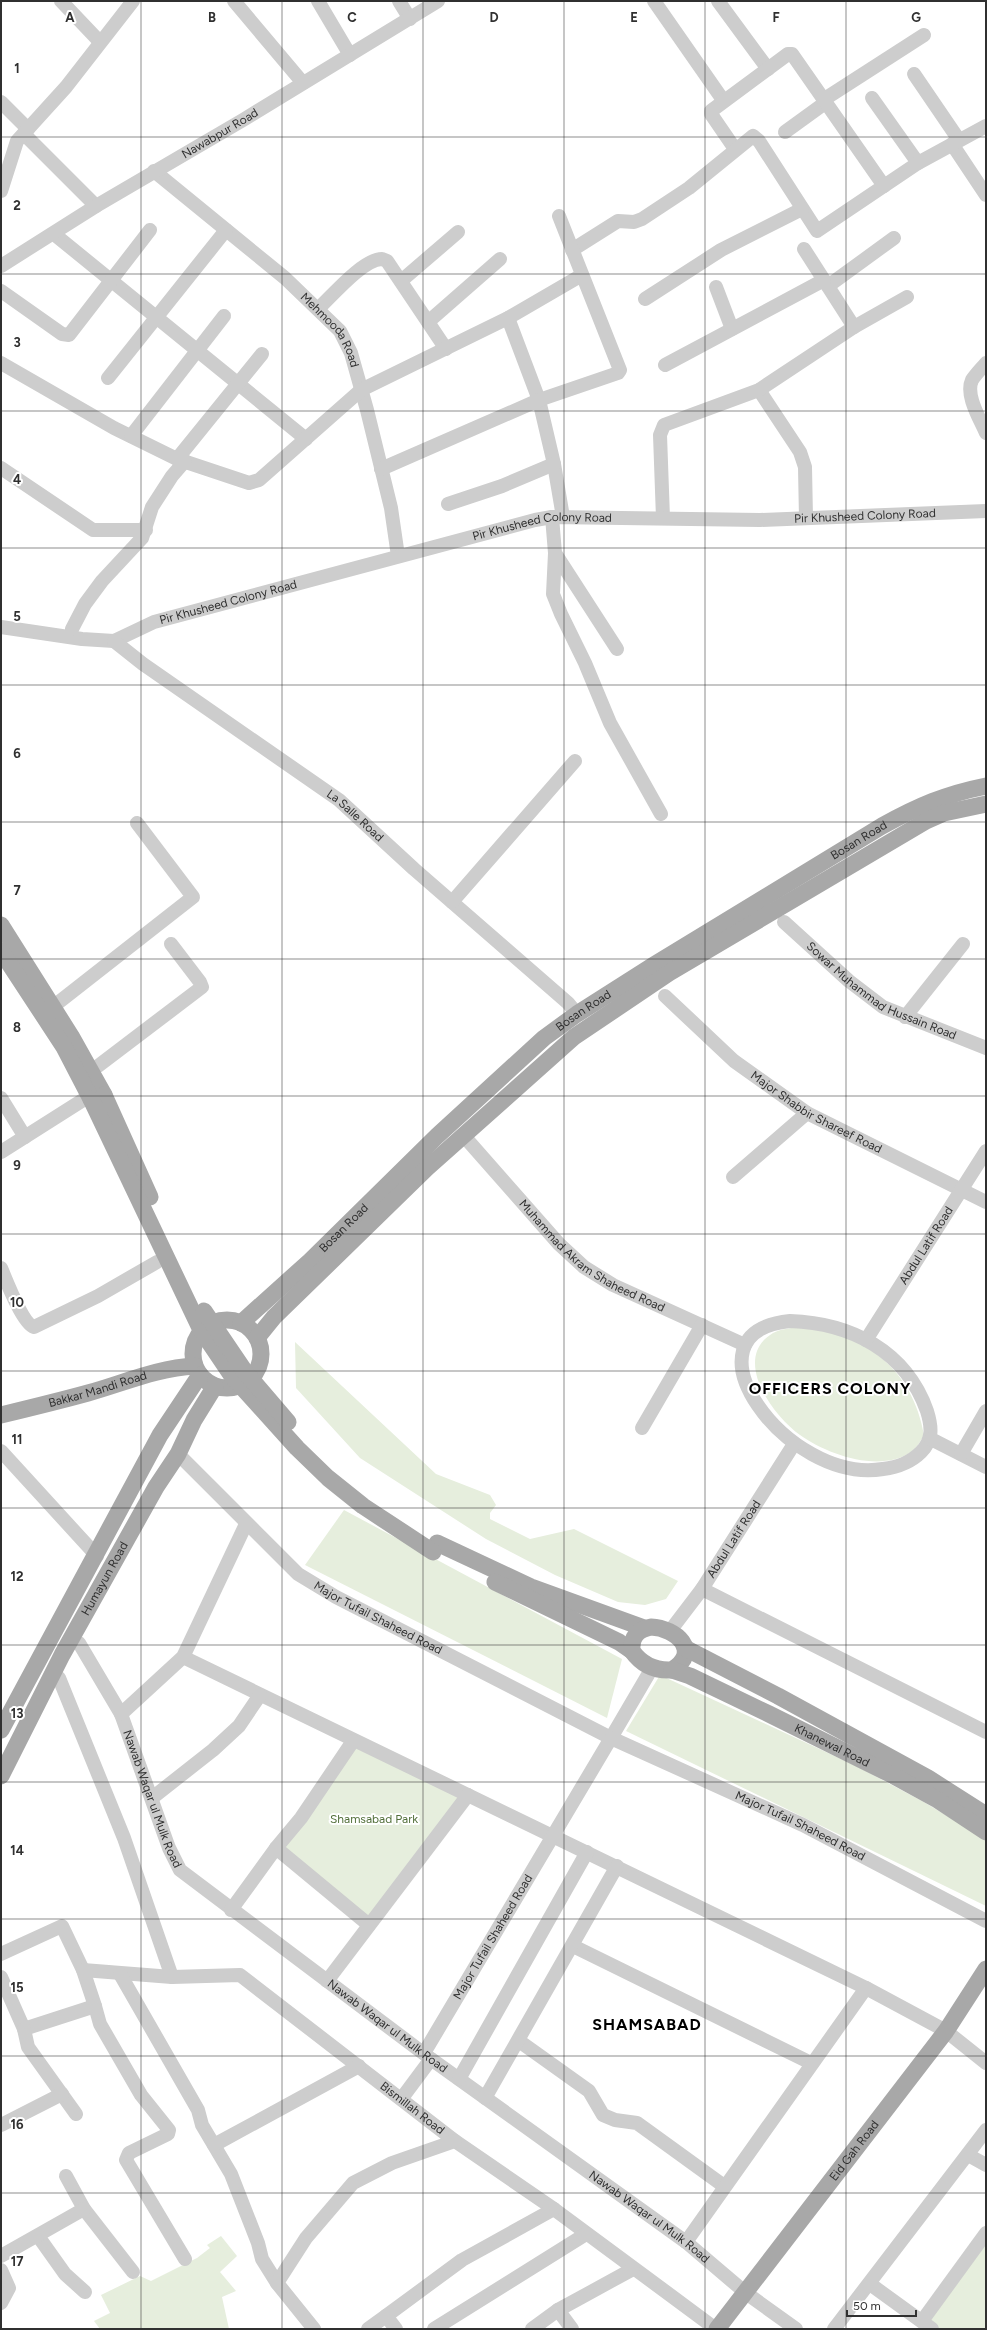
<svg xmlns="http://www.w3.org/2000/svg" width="987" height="2330" font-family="Figtree,sans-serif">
	<rect width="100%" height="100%" fill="#fff"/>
	<g fill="#e6eedd">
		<path d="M 800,1327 C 864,1331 913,1370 924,1435 C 921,1440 917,1448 911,1452 C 880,1473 828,1455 800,1435 C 772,1415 731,1358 773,1333 C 780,1329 792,1328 800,1327 Z"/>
		<path d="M 295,1342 L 436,1474 L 490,1495 L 496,1505 L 490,1513 L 490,1519 L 530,1539 L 574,1529 L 678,1581 L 666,1599 L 645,1605 L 618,1602 L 555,1575 L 486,1539 L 360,1458 L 296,1388 Z"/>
		<path d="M 344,1510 L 622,1659 L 607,1718 L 305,1565 Z"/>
		<path d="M 660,1675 L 856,1766 L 922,1801 L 986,1839 L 986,1906 L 626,1731 Z"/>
		<path d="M 354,1743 L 465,1796 L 369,1921 L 280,1848 Z"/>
		<path d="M 221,2236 L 237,2256 L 220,2272 L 236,2291 L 222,2297 L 229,2329 L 100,2329 L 94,2321 L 110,2313 L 101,2295 L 140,2276 L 151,2281 L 197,2258 L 210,2248 L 207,2245 Z"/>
		<path d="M 986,2242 L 986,2329 L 936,2329 L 927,2322 Z"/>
	</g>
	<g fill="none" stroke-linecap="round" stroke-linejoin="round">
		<g stroke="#cdcdcd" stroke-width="14">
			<path d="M 61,1 L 100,42"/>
			<path d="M 234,1 L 303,83"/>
			<path d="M 318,1 L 350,55"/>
			<path d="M 399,1 L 410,19"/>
			<path d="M 654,1 L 723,100"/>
			<path d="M 718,1 L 768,69"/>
			<path d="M 914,74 L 959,140"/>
			<path d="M 872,98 L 918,163"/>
			<path d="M 823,100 L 924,35"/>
			<path d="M 1,102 L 28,129"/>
			<path d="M 785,132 L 825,103"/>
			<path d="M 24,134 L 96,206"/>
			<path d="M 952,144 L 986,195"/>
			<path d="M 735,149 L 711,114 L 711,111 L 788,54 L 792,54 L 884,186"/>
			<path id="s1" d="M 154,171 L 285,278 L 340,331 L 351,353 L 367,410 L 391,508 L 398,556"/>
			<path d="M 1,191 L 17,141 L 66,87 L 133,1"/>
			<path d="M 54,234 L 306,439"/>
			<path d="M 804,249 L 854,327"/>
			<path d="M 572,250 L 618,221 L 634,222 L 642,219 L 689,188 L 753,136 L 759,141 L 817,231 L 918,163 L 986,126"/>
			<path id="s2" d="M 1,266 L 96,206 L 243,120 L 438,1"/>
			<path d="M 401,281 L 458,232"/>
			<path d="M 828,286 L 894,238"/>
			<path d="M 716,287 L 732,329"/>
			<path d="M 1,291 L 62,334 L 69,335 L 150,230"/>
			<path d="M 645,299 L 721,250 L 802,209"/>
			<path d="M 318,309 C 332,296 363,259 382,259 L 387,261 L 446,349"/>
			<path d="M 508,318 L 539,400 L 554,464 L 563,517"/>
			<path d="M 428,322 L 500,259"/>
			<path d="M 1,363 L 114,428 L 177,459 L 249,483 L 259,480 L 361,390 L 508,318 L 582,275"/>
			<path d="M 986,363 C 982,368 976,374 972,380 C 965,395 980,419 986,433"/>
			<path d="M 665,365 L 824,280"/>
			<path d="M 108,378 L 226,230"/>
			<path d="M 759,390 L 800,452 L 805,467 L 806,518"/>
			<path d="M 131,436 L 224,316"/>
			<path d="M 177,459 L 262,354"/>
			<path d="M 1,468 L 93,530 L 146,530"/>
			<path d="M 381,469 L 539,400 L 618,373 L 620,370 L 559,216"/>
			<path d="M 448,504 L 502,486 L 554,464"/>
			<path d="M 552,517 L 555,553 L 617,649"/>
			<path d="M 663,518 L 660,435 L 664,425 L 759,390 L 854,327 L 907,297"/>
			<path d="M 555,553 L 553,594 L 561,614 L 585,663 L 610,723 L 661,814"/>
			<path id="s3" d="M 1,627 L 82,639 L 114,641 L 154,622 L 535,520 L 552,517 L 760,520 L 986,511"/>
			<path d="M 72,629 L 85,604 L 102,581 L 142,538 L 152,507 L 172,476 L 185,461"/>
			<path id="s4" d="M 114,641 L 143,664 L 339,800 L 414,869 L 568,1003 L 577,1014"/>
			<path d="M 452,902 L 575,761"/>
			<path id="s5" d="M 784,922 L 849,981 L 883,1007 L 986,1048"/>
			<path id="s6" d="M 665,996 L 734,1061 L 807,1113 L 986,1202"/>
			<path d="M 59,1002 L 193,897 L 137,823"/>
			<path d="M 905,1017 L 963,944"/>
			<path d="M 98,1066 L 202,987 L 200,982 L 171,944"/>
			<path d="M 1,1098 L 25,1137"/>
			<path id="s7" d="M 463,1135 L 559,1244 L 584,1267 L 613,1285 L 745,1345"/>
			<path d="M 1,1152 L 83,1100"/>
			<path d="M 733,1177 L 807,1113"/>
			<path d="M 1,1268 C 6,1280 23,1324 34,1327 L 98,1296 L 157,1262"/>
			<path d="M 790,1321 C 851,1323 906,1351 927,1411 C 932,1427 933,1440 921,1452 C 910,1463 898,1467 883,1469 C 787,1485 676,1332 790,1321 Z"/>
			<path id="s8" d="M 866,1340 L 986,1151"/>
			<path d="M 642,1428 L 702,1325"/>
			<path d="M 931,1439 L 986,1467"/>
			<path d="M 1,1451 L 97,1556"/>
			<path id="s9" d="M 178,1454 L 298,1574 L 336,1597 L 611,1738 L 652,1668"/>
			<path d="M 961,1454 L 986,1411"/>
			<path d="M 702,1589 L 986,1732"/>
			<path id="s10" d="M 670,1631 L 702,1589 L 794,1444"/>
			<path id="s11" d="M 79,1643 L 121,1714 L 169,1848 L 180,1870 L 431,2059 L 686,2242 L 746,2293 L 796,2329"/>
			<path d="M 183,1657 L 866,1988 L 946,2031 L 986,2063"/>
			<path d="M 59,1678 L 124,1838 L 172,1977"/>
			<path d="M 121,1714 L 183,1657 L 246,1524"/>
			<path d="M 152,1798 L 213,1750 L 239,1726 L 260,1695"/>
			<path d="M 276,1848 L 369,1925"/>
			<path d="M 231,1910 L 276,1848 L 301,1818 L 353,1741"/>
			<path d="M 573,1946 L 811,2063"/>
			<path d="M 1,1954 L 62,1926 L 83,1970 L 95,2006 L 24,2029 L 1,1977"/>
			<path id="s12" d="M 83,1970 L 172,1977 L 240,1975 L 455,2141 L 554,2209 L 716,2329"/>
			<path d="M 120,1974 L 198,2110 L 202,2125 L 231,2174 L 258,2243 L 262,2259 L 277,2283 L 314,2329"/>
			<path d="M 327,1981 L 468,1795"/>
			<path d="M 95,2006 L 100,2024 L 141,2095 L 169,2130 L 168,2134 L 129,2153 L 126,2160 L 185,2259"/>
			<path d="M 24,2029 L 28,2047 L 76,2114"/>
			<path d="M 519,2041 L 589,2091 L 603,2115 L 615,2120 L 637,2123 L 724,2186"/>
			<path id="s13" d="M 424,2053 L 611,1738 L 803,1825 L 986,1921"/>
			<path d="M 459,2079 L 587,1852"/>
			<path d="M 402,2098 L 431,2059"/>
			<path d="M 485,2098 L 617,1866"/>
			<path d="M 1,2125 L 62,2094"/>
			<path d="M 214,2145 L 359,2066"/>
			<path d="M 968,2155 L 986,2165"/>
			<path d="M 66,2176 L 84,2209 L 133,2272"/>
			<path d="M 38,2236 L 65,2274 L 85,2292"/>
			<path d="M 686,2242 L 866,1988"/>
			<path d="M 1,2256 L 84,2209"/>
			<path d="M 1,2270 L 9,2288 L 1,2303"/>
			<path d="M 277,2283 L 306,2238 L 353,2183 L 392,2163 L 455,2141"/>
			<path d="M 870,2284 L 932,2329"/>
			<path d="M 558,2310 L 572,2329"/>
			<path d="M 386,2316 L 462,2260 L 554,2209"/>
			<path d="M 922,2321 L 986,2233"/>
			<path d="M 368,2329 L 386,2316 L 396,2329"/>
			<path d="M 434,2329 L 586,2234"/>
			<path d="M 532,2329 L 558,2310 L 633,2269"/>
			<path d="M 834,2329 L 986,2130"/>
		</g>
		<g stroke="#a8a8a8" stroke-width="17">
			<path d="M 1,925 L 71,1036 L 104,1095"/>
			<path d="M 1,951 L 64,1047 L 91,1099"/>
			<circle cx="227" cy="1354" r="34"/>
			<path id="s14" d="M 241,1323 L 310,1261 L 437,1136 L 544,1038 L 577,1014 L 654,965 L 882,826 C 918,806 946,794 986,786"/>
			<path d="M 257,1338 L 274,1317 L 427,1168 L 574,1037 L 669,973 L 926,821 L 944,813 L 986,804"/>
			<path id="s15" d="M 1,1415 C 30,1408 59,1401 88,1393 C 124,1383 157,1368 195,1366"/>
			<path d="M 437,1543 L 531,1587 L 644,1628"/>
			<path d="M 495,1582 L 619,1642 L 632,1651"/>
			<path d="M 651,1627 C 676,1628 702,1651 672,1670 C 656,1671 642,1665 632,1651 C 631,1637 637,1630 651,1627 Z"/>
			<path d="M 685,1648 L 778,1696 L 928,1778 L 986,1815"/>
			<path id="s16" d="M 672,1670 L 690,1676 L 769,1714 L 894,1776 L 936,1799 L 986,1832"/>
			<path d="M 1,1730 L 160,1435 L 200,1375"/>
			<path id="s17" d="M 1,1776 L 62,1655 L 156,1487 L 178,1454 L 194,1420 L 215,1386"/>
			<path id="s18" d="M 717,2329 L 946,2031 L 986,1969"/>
		</g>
		<g stroke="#a8a8a8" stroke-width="17">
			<path d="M 104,1095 L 150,1197"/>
			<path d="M 91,1099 L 201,1330 L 232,1376 L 297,1448 L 328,1478 L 363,1506 L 433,1552"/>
			<path d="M 204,1311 L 246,1373 L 288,1422"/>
		</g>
	</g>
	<path fill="none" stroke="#303030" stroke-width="1" stroke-opacity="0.55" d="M 141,1 L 141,2329M 282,1 L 282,2329M 423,1 L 423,2329M 564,1 L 564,2329M 705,1 L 705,2329M 846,1 L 846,2329M 1,137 L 986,137M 1,274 L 986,274M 1,411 L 986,411M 1,548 L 986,548M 1,685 L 986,685M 1,822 L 986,822M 1,959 L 986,959M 1,1096 L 986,1096M 1,1234 L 986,1234M 1,1371 L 986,1371M 1,1508 L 986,1508M 1,1645 L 986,1645M 1,1782 L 986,1782M 1,1919 L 986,1919M 1,2056 L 986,2056M 1,2193 L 986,2193"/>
	<g text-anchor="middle" stroke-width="4" stroke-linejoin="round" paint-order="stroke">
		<g font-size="12" fill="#303030" stroke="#fff">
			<text dy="4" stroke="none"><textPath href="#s2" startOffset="256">Nawabpur Road</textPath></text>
			<text dy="4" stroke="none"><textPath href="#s1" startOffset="239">Mehmooda Road</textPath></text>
			<text dy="4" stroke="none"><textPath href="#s3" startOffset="883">Pir Khusheed Colony Road</textPath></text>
			<text dy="4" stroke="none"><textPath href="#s3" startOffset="559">Pir Khusheed Colony Road</textPath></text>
			<text dy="4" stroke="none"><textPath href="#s3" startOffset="235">Pir Khusheed Colony Road</textPath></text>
			<text dy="4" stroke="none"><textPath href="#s4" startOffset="298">La Salle Road</textPath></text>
			<text dy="4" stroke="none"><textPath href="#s14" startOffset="788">Bosan Road</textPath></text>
			<text dy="4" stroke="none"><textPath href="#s5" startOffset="121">Sowar Muhammad Hussain Road</textPath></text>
			<text dy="4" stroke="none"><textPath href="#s14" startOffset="464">Bosan Road</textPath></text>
			<text dy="4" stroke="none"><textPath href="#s6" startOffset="192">Major Shabbir Shareef Road</textPath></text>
			<text dy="4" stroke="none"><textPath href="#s14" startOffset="140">Bosan Road</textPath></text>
			<text dy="4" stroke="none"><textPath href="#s8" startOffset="112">Abdul Latif Road</textPath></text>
			<text dy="4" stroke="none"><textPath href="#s7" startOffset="179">Muhammad Akram Shaheed Road</textPath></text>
			<text dy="4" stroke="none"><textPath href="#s15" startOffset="100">Bakkar Mandi Road</textPath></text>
			<text dy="4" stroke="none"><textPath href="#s10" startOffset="112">Abdul Latif Road</textPath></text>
			<text dy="4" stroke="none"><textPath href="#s17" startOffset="223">Humayun Road</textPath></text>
			<text dy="4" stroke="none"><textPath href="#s9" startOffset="261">Major Tufail Shaheed Road</textPath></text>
			<text dy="4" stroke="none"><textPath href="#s16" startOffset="177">Khanewal Road</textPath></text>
			<text dy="4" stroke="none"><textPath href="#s11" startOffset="173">Nawab Waqar ul Mulk Road</textPath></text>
			<text dy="4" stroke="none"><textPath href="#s13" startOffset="575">Major Tufail Shaheed Road</textPath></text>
			<text dy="4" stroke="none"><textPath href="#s13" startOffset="135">Major Tufail Shaheed Road</textPath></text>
			<text dy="4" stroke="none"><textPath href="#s11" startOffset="509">Nawab Waqar ul Mulk Road</textPath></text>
			<text dy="4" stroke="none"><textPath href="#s12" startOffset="375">Bismillah Road</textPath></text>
			<text dy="4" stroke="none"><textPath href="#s18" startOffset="225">Eid Gah Road</textPath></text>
			<text dy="4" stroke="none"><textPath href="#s11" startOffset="833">Nawab Waqar ul Mulk Road</textPath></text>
		</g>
		<g font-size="12" fill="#526f3a" stroke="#fff">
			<text x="374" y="1823">Shamsabad Park</text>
		</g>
		<g font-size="16" font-weight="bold" letter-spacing="1" fill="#000" stroke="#fff">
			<text x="830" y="1394">OFFICERS COLONY</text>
			<text x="647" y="2030">SHAMSABAD</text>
		</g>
	</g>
	<g font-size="13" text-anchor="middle" font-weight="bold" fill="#303030" stroke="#fff" stroke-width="4" stroke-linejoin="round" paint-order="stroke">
		<text x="70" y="22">A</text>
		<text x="212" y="22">B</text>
		<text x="352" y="22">C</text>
		<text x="494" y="22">D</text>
		<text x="634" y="22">E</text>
		<text x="776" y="22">F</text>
		<text x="916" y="22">G</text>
		<text x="17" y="73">1</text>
		<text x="17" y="210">2</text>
		<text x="17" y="347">3</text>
		<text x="17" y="484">4</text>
		<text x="17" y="621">5</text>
		<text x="17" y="758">6</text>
		<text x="17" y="895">7</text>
		<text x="17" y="1032">8</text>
		<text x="17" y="1170">9</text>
		<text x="17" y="1307">10</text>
		<text x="17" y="1444">11</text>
		<text x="17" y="1581">12</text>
		<text x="17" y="1718">13</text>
		<text x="17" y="1855">14</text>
		<text x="17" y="1992">15</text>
		<text x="17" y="2129">16</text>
		<text x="17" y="2266">17</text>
	</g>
	<rect width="987" height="2330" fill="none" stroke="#303030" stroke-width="4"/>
	<path d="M847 2310v6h69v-6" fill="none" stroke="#303030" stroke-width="2"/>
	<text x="853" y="2310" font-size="12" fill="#303030" stroke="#ffffff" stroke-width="3" paint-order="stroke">50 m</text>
</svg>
